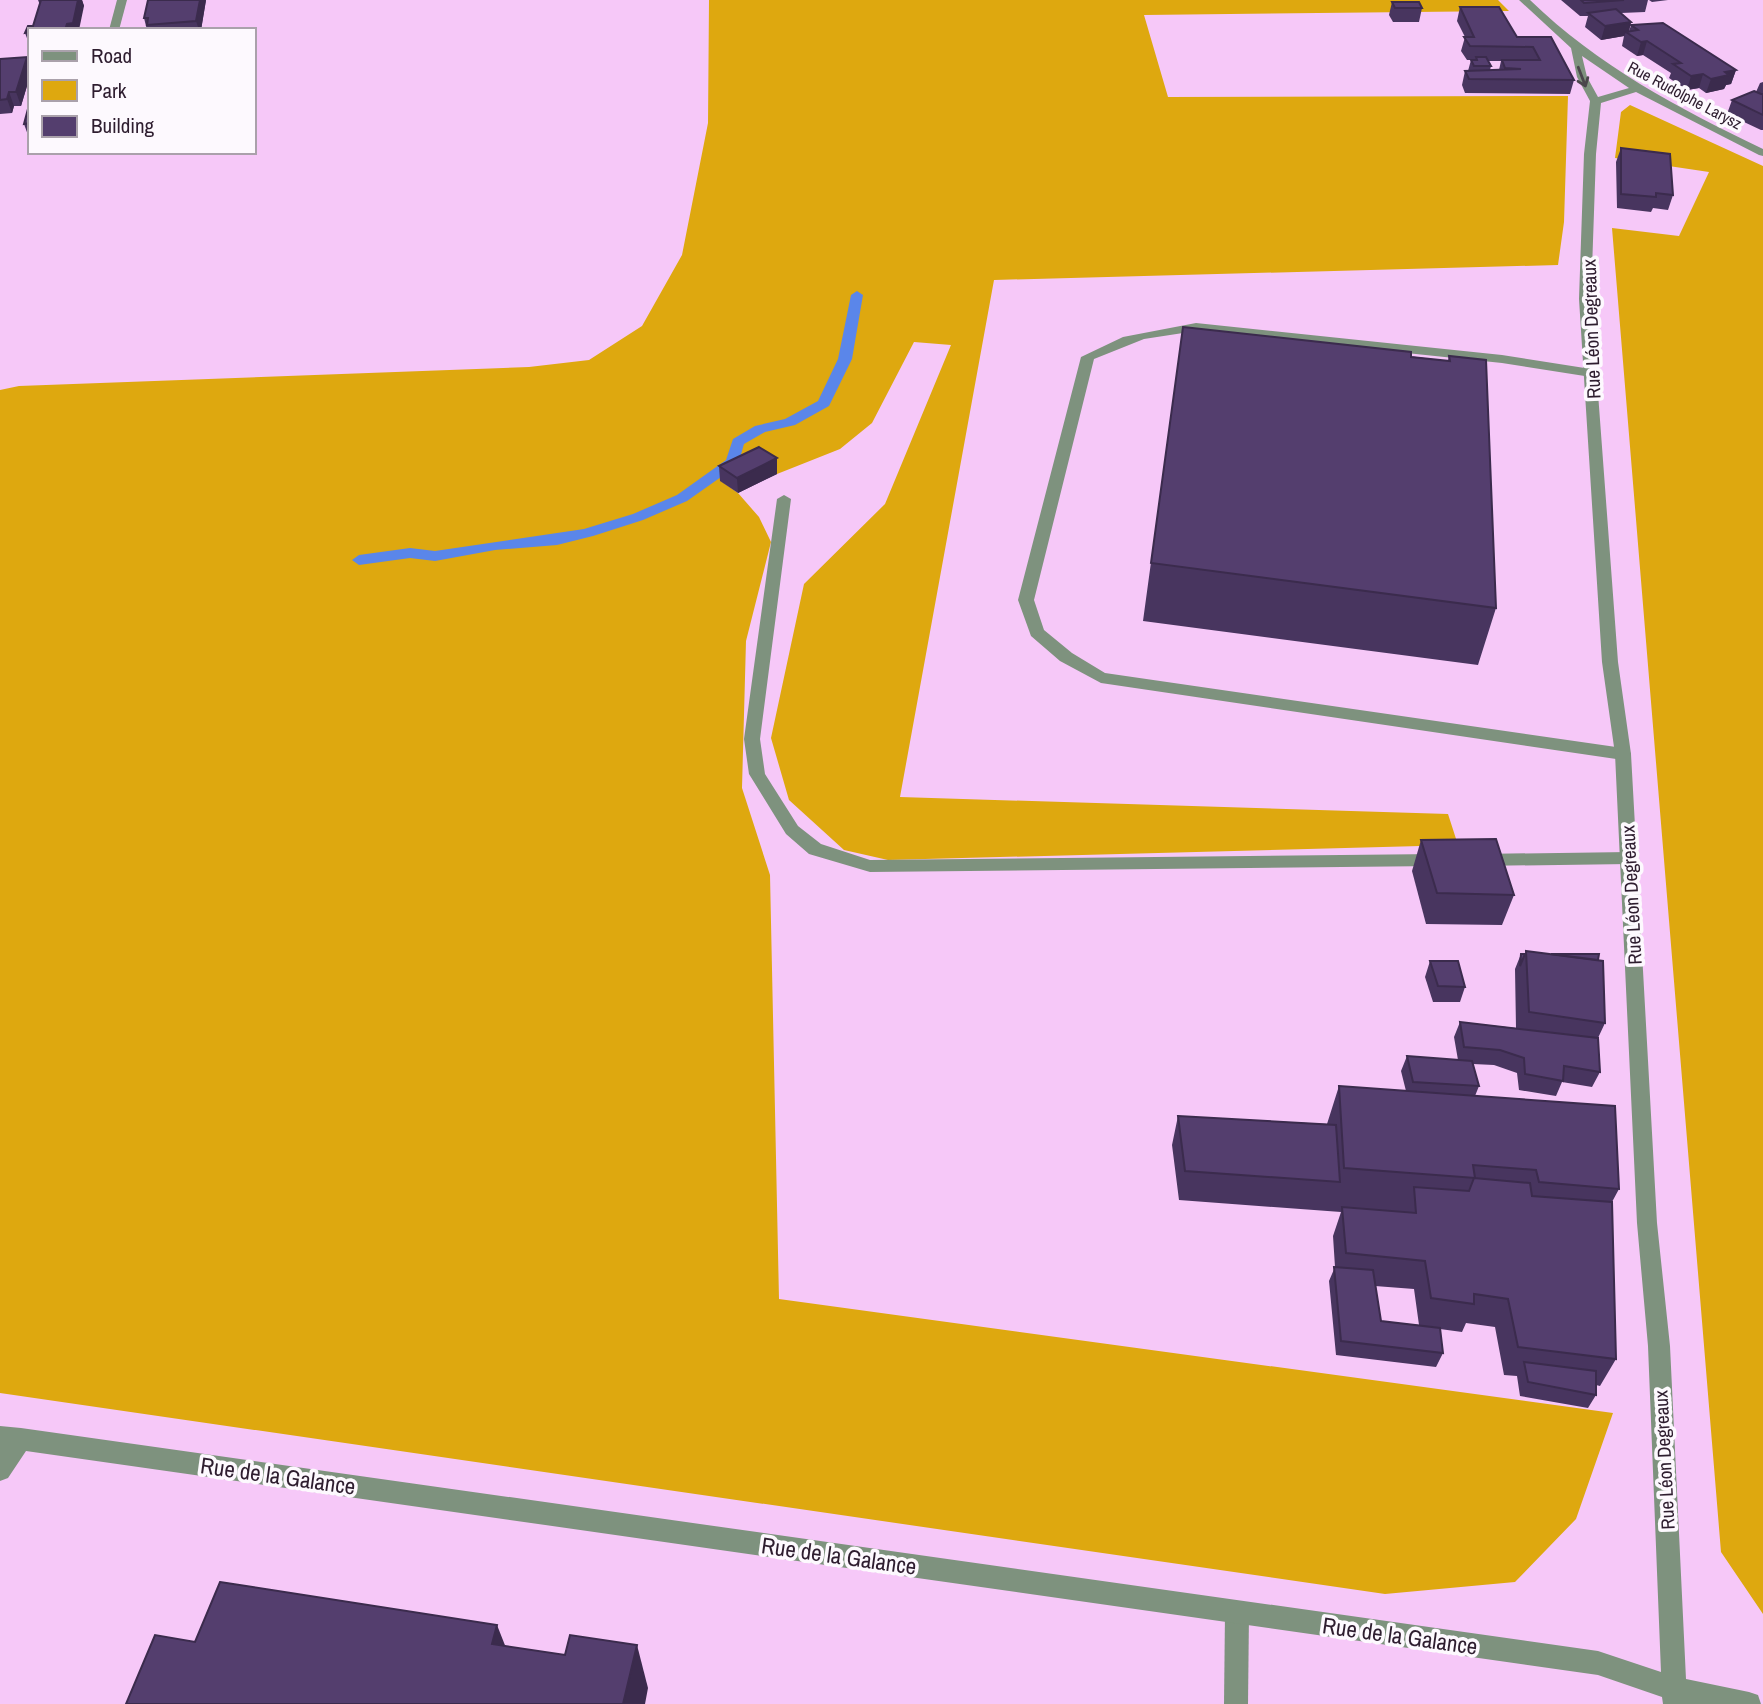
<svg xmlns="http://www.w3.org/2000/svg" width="1763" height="1704" font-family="'Archivo Narrow',sans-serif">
	<rect width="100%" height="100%" fill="#f6c8f8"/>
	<g fill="#dea80f">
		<path d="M 709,0 L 1498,0 L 1509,11 L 1144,15 L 1168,97 L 1568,96 L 1564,222 L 1558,265 L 994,280 L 900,797 L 1448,814 L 1458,845 L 888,860 L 844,850 L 789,800 L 771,738 L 804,584 L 885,504 L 951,345 L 914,342 L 872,423 L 840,449 L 777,474 L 760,462 L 721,481 L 738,493 L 759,517 L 771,542 L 746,641 L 742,788 L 770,875 L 779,1299 L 1613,1413 L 1576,1519 L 1515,1582 L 1385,1594 L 0,1393 L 0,390 L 19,386 L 529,367 L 589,360 L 642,326 L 682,255 L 708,123 Z"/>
		<path d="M 1630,105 L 1763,166 L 1763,1614 L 1721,1552 L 1612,228 L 1679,236 L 1709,172 L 1615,158 L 1621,112 Z"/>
	</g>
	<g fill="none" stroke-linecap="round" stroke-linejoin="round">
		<path fill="#5a86ea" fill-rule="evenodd" d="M 857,291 L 863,295 L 852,359 L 829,406 L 795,425 L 765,432 L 744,444 L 738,465 L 687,501 L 643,520 L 593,536 L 557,545 L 495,550 L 435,561 L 410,558 L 359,565 L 352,560 L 359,555 L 410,548 L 435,551 L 584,529 L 633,514 L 677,495 L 726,460 L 733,439 L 755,426 L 785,419 L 818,401 L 838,359 L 851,295 Z"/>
		<g fill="#7e927e" fill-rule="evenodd">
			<path d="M 1196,323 L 1502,355 L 1591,369 L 1598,373 L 1591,377 L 1502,363 L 1196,331 L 1144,339 L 1094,359 L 1034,600 L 1044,630 L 1072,653 L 1105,673 L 1623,748 L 1629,750 L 1631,754 L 1629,758 L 1623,760 L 1101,683 L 1060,661 L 1031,636 L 1018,600 L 1081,357 L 1123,337 Z"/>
			<path d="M 784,495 L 791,499 L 760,739 L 765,774 L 798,826 L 821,844 L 870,860 L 1437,854 L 1446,860 L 1437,866 L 870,872 L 809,854 L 786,834 L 749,774 L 744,739 L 777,499 Z"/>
			<path d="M 1629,852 L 1638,858 L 1629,864 L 1479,866 L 1470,860 L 1479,854 Z"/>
			<path d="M 1237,1601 L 1246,1604 L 1249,1613 L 1248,1704 L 1224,1704 L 1225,1613 L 1228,1604 Z"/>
		</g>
		<g fill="#7e927e" fill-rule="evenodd">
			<path d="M 117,0 L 127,0 L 119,30 L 109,30 Z"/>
			<path d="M 1519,0 L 1530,0 C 1598,66 1678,108 1763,149 L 1763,156 L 1759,155 L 1636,92 L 1601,103 L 1596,154 L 1591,299 L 1618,662 L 1631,754 L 1657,1223 L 1670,1346 L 1686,1679 L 1749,1692 L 1758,1695 L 1761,1704 L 1663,1704 L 1662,1697 L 1598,1675 L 26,1451 L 8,1478 L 0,1481 L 0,1426 L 21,1428 L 1598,1651 L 1661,1672 L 1648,1346 L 1637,1223 L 1615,754 L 1602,662 L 1579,299 L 1584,154 L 1590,101 L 1577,77 L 1571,48 ZM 1582,56 L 1629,88 L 1598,97 L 1587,77 Z"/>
		</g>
	</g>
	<g fill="#48355f" fill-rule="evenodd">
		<path d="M 38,0 L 82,0 L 84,6 L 30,30 L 30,46 L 25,33 L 33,26 L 40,5 Z"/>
		<path d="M 206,0 L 201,30 L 147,30 L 144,18 Z"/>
		<path d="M 1561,0 L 1648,0 L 1645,12 L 1621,13 L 1631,22 L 1629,32 L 1631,25 L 1736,70 L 1731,84 L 1726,85 L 1724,89 L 1706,93 L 1699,88 L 1687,90 L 1669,78 L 1671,73 L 1643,55 L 1637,56 L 1622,46 L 1624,36 L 1601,40 L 1585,27 L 1588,16 L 1580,16 Z"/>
		<path d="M 1649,0 L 1668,0 L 1652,2 Z"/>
		<path d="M 1392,2 L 1422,8 L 1419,22 L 1393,22 L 1389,15 Z"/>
		<path d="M 1460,7 L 1517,37 L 1551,37 L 1574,80 L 1570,94 L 1465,93 L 1462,85 L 1465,71 L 1468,71 L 1471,60 L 1467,60 L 1461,51 L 1465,37 L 1457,21 ZM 1488,61 L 1501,61 L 1499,70 L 1490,70 L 1491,66 Z"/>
		<path d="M 0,59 L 30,67 L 30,76 L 21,106 L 14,106 L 12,113 L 0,114 Z"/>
		<path d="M 1763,82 L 1763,130 L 1761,130 L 1727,114 L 1732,100 L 1756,92 L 1760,83 Z"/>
		<path d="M 29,105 L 30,138 L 29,138 L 24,124 Z"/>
		<path d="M 1621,148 L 1673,195 L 1668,210 L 1653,208 L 1651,212 L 1617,208 L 1616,162 Z"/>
		<path d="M 1183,327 L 1448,361 L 1449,356 L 1496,608 L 1478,665 L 1143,621 Z"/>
		<path d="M 719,466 L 777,474 L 738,493 L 720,481 Z"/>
		<path d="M 1421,840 L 1514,895 L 1502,925 L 1426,924 L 1412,871 Z"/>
		<path d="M 1526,951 L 1599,960 L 1605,1023 L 1598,1038 L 1600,1072 L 1592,1087 L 1562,1082 L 1556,1096 L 1519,1090 L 1517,1073 L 1494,1065 L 1473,1064 L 1479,1086 L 1475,1096 L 1619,1189 L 1612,1202 L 1616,1359 L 1600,1386 L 1596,1385 L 1596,1395 L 1588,1408 L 1520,1396 L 1517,1376 L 1504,1375 L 1495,1327 L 1466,1323 L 1462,1332 L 1440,1329 L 1443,1353 L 1436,1367 L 1336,1355 L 1329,1281 L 1335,1267 L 1333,1236 L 1341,1212 L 1179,1200 L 1172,1145 L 1178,1116 L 1327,1124 L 1339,1086 L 1406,1091 L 1401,1071 L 1407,1056 L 1458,1060 L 1454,1037 L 1460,1022 L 1516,1028 L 1515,969 L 1521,954 L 1525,954 ZM 1375,1286 L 1414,1289 L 1419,1325 L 1381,1321 Z"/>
		<path d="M 1430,961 L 1465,987 L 1460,1002 L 1433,1002 L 1425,977 Z"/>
	</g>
	<g fill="#3b2b4d">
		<path d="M 77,0 L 82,0 L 84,6 L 79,30 L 65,30 Z"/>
		<path d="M 200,0 L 206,0 L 201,30 L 199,30 L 196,21 Z"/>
		<path d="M 1631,22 L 1628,34 L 1626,32 L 1624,36 L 1601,40 L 1605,26 Z"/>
		<path d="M 1647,41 L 1643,55 L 1637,56 L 1641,42 Z"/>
		<path d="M 27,57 L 30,67 L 30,76 L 21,106 L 16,92 Z"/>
		<path d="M 1736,70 L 1731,84 L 1726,85 L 1724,89 L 1706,93 L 1711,79 L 1725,72 Z"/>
		<path d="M 1703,74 L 1699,88 L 1687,90 L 1691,76 Z"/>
		<path d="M 9,92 L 14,106 L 12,113 L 7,99 Z"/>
		<path d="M 777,458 L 777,474 L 738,493 L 737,478 Z"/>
		<path d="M 497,1625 L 514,1668 L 492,1644 Z"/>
		<path d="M 637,1645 L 648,1688 L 645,1704 L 623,1704 Z"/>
	</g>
	<g fill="#543e6e" stroke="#3b2b4d" stroke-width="2">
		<path d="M 41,0 L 78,0 L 73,23 L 67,24 L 65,30 L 30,30 L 30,32 L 25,33 L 28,26 L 33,26 Z"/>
		<path d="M 148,0 L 200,0 L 196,21 L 147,25 L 148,18 L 144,18 Z"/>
		<path d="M 1581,0 L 1624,0 L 1584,3 Z"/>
		<path d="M 1392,2 L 1419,2 L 1422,8 L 1395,8 Z"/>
		<path d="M 1460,7 L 1499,7 L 1517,37 L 1551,37 L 1574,80 L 1469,79 L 1465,71 L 1521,69 L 1505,68 L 1502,60 L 1540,60 L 1533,47 L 1470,46 L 1464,37 L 1474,37 Z"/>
		<path d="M 1616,9 L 1631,22 L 1605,26 L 1588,13 Z"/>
		<path d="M 1663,23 L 1736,70 L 1725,72 L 1729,75 L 1711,79 L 1703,74 L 1691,76 L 1673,64 L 1681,63 L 1647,41 L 1641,42 L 1626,32 L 1638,30 L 1631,25 Z"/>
		<path d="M 27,57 L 16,92 L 9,92 L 7,99 L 0,100 L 0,59 Z"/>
		<path d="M 1476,57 L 1486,57 L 1491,66 L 1474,66 L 1471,60 L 1477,60 Z"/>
		<path d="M 1754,91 L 1761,94 L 1763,94 L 1763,115 L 1732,100 Z"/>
		<path d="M 29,105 L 30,123 L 24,124 Z"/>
		<path d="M 1621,148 L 1670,154 L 1673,195 L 1656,193 L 1656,197 L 1621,194 Z"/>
		<path d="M 1183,327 L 1411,352 L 1411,357 L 1450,361 L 1449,356 L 1486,360 L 1496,608 L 1151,563 Z"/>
		<path d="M 759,447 L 777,458 L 737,478 L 719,466 Z"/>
		<path d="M 1496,839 L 1514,895 L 1437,893 L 1421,840 Z"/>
		<path d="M 1526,951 L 1603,961 L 1605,1023 L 1529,1012 Z"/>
		<path d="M 1521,954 L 1525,954 L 1520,966 Z"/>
		<path d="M 1551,954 L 1599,954 L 1598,960 Z"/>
		<path d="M 1430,961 L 1458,961 L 1465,987 L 1438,986 Z"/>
		<path d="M 1460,1022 L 1598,1038 L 1600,1072 L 1564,1066 L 1563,1081 L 1525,1074 L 1524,1058 L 1500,1050 L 1464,1047 Z"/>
		<path d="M 1407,1056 L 1472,1061 L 1479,1086 L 1413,1082 Z"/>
		<path d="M 1339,1086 L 1615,1106 L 1619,1189 L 1539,1182 L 1536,1170 L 1473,1165 L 1475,1178 L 1344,1168 Z"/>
		<path d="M 1178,1116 L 1336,1125 L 1340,1182 L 1185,1171 Z"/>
		<path d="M 1474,1178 L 1530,1183 L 1532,1196 L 1612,1202 L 1616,1359 L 1518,1347 L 1508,1299 L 1474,1294 L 1474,1304 L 1431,1298 L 1425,1261 L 1346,1253 L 1342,1207 L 1416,1213 L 1414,1187 L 1469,1191 Z"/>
		<path d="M 1334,1267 L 1373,1270 L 1381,1321 L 1440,1328 L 1443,1353 L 1341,1341 Z"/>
		<path d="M 1524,1362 L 1596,1371 L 1596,1395 L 1528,1382 Z"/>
		<path d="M 220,1582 L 497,1625 L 492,1644 L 565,1655 L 570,1635 L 637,1645 L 623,1704 L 126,1704 L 155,1635 L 195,1642 Z"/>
	</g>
	<defs><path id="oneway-shaft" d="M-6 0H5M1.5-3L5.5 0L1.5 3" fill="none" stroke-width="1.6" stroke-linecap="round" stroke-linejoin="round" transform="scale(1.75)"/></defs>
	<use stroke="#4a464b" href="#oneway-shaft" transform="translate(1582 77) rotate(69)"/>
	<g text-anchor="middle" stroke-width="7" stroke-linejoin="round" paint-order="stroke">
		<g font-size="16" fill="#2e1d2f" stroke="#fdf9fe">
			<text transform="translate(1685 95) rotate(28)" y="6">Rue Rudolphe Larysz</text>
		</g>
		<g font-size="19" fill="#2e1d2f" stroke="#fdf9fe">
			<text transform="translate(1591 329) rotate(-92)" y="7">Rue Léon Degreaux</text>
			<text transform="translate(1631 895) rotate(-93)" y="7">Rue Léon Degreaux</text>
			<text transform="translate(1664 1460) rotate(-93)" y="7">Rue Léon Degreaux</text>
		</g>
		<g font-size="23" fill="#2e1d2f" stroke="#fdf9fe">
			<text transform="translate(278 1476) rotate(8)" y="8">Rue de la Galance</text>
			<text transform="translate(839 1556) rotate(8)" y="8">Rue de la Galance</text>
			<text transform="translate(1400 1636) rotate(8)" y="8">Rue de la Galance</text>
		</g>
	</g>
	<rect x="28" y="28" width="228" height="126" fill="#fdf9fe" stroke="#aaa1ab" stroke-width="2"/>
	<rect x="42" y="51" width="35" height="10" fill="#7e927e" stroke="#aaa1ab" stroke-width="2"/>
	<text x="91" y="63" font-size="21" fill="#2e1d2f">Road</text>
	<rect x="42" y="80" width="35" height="21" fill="#dea80f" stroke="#aaa1ab" stroke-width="2"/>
	<text x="91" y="98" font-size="21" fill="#2e1d2f">Park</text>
	<rect x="42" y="116" width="35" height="21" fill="#543e6e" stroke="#aaa1ab" stroke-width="2"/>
	<text x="91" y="133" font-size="21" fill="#2e1d2f">Building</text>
</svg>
